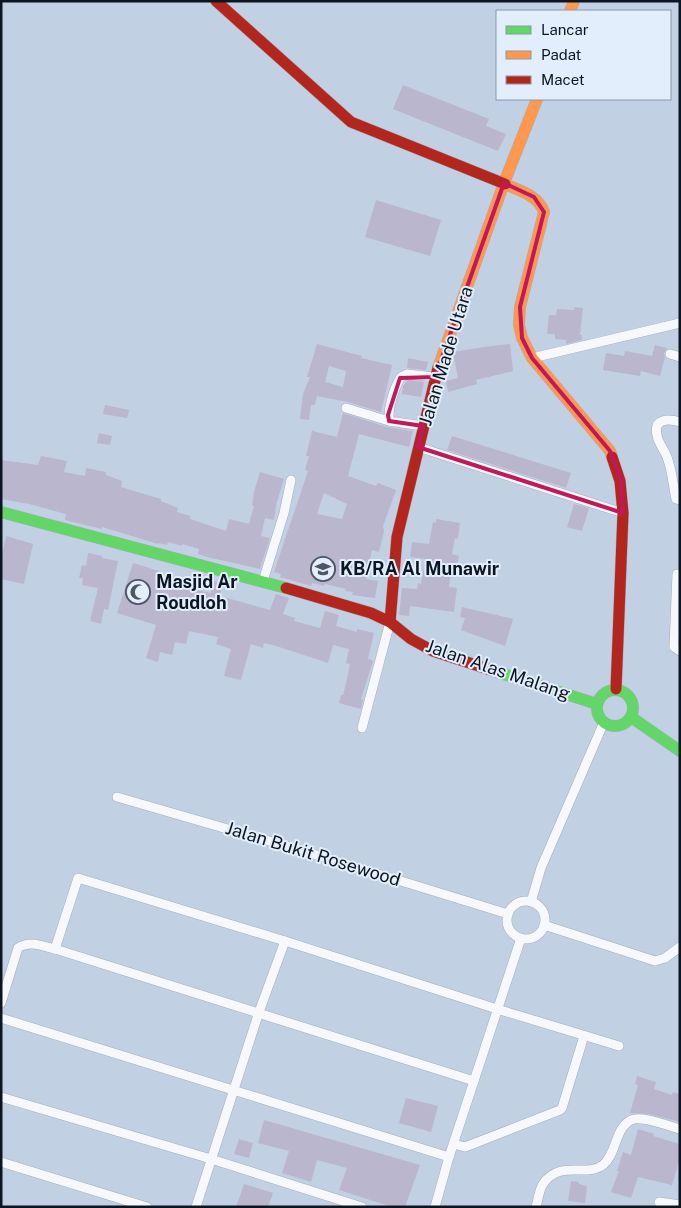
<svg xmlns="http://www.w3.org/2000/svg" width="681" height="1208" font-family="'Public Sans',sans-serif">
	<rect width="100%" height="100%" fill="#c2d0e3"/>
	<g fill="#bab6ce" fill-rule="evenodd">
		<path d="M 403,85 L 489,119 L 486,126 L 506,134 L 498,151 L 393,109 Z"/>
		<path d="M 376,200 L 441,220 L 430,256 L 365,237 Z"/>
		<path d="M 574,307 L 583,308 L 580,335 L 582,335 L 582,340 L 566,344 L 566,340 L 555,339 L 555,334 L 547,334 L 549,315 L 556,315 L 557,309 L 574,310 Z"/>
		<path d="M 317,344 L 362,356 L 361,358 L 392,365 L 381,412 L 348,402 L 317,396 L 315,405 L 311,405 L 309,420 L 300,419 L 303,394 L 310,377 L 307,377 ZM 329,366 L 346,371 L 343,387 L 325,382 Z"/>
		<path d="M 510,344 L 513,371 L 476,380 L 477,384 L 448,392 L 446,381 L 458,378 L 453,352 L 484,347 Z"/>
		<path d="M 655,345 L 667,348 L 664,353 L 665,357 L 660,376 L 641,371 L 640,376 L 603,370 L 606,353 L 624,356 L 625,351 L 652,356 Z"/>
		<path d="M 408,358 L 428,362 L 426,370 L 407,368 Z"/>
		<path d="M 408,380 L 424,382 L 421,397 L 402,394 L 403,386 Z"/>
		<path d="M 105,405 L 129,410 L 127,418 L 103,414 Z"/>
		<path d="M 343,413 L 387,427 L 413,431 L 409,447 L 359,434 L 348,476 L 376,486 L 378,483 L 396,490 L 383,526 L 384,531 L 379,552 L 372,550 L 366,579 L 378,581 L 375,598 L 352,595 L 353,592 L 345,591 L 346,589 L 325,584 L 324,586 L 312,583 L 311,586 L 280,577 L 281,574 L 274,572 L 308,471 L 305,470 L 309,456 L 306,456 L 312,431 L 337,437 ZM 324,493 L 347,504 L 342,519 L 317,514 Z"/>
		<path d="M 99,433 L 112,436 L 110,445 L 97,443 Z"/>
		<path d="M 452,436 L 571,473 L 566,488 L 447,450 Z"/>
		<path d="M 41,456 L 67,461 L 64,472 L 85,476 L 86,468 L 106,472 L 106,475 L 122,481 L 121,487 L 161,499 L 161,501 L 178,508 L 177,512 L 190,516 L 190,519 L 226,531 L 229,519 L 249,524 L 254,506 L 252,505 L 254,492 L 260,472 L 284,479 L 276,505 L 274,520 L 265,518 L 261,536 L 270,538 L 260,569 L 207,557 L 198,554 L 199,549 L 182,544 L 182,546 L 168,542 L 167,545 L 158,543 L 158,544 L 102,527 L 102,529 L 65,520 L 66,514 L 29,504 L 1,499 L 1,460 L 38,465 Z"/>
		<path d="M 574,504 L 589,508 L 582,531 L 567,527 Z"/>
		<path d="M 436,519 L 460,523 L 458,539 L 455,538 L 452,554 L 459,556 L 457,564 L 452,563 L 449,587 L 457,588 L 454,612 L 410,606 L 409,616 L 399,615 L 402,588 L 417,589 L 418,583 L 421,584 L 425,559 L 410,557 L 412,542 L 429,544 L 433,522 L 436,523 Z"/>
		<path d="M 6,536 L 33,544 L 24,584 L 1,579 L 1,559 Z"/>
		<path d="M 88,553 L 102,556 L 102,558 L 118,561 L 108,610 L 104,609 L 101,624 L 90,621 L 98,588 L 82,585 L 83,578 L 79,578 L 82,565 L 86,566 Z"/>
		<path d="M 133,563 L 159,571 L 156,582 L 211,593 L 213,581 L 223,583 L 220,596 L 270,610 L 276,594 L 289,598 L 283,614 L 295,618 L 294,621 L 320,628 L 325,611 L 339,615 L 336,626 L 357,632 L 357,629 L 374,633 L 368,659 L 373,661 L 361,699 L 363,700 L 361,709 L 339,703 L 341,695 L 343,695 L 347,679 L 350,664 L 346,663 L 349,649 L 333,645 L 328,663 L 273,645 L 264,643 L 263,648 L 251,644 L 241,680 L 224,676 L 231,649 L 216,644 L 218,637 L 189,631 L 186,644 L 175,642 L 172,655 L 160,652 L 158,662 L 146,658 L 156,625 L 117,613 Z"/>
		<path d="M 462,607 L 513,619 L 505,646 L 461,630 L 465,618 L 460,617 Z"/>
		<path d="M 637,1076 L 656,1082 L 654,1089 L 672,1095 L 673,1092 L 680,1094 L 680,1122 L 649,1114 L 630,1113 L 638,1085 L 635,1084 Z"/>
		<path d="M 406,1098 L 438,1106 L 431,1132 L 399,1123 Z"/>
		<path d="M 264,1120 L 420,1165 L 405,1207 L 392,1207 L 339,1190 L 347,1168 L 317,1160 L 311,1182 L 282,1173 L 289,1151 L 258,1143 Z"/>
		<path d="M 638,1129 L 654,1134 L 653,1136 L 680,1144 L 680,1158 L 672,1185 L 638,1177 L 631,1198 L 611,1192 L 619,1171 L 617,1171 L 623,1152 L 631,1155 Z"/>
		<path d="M 239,1139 L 253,1143 L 249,1158 L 234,1154 Z"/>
		<path d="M 571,1181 L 579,1182 L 579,1184 L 587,1186 L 585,1203 L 568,1201 Z"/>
		<path d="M 244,1184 L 273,1193 L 268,1207 L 236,1207 Z"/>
	</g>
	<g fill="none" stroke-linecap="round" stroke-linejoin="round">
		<defs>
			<g id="street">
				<path d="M 670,354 L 680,357"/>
				<path d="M 532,358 L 680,323"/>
				<path d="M 346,408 L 389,421 L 423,426"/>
				<path d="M 389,421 C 388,407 394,388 401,377 L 407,374 L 435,377"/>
				<path d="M 680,422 C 668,418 653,419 657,435 C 658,443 664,449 667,457 C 672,470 673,485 676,499 L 680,500"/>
				<path d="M 418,447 L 623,513"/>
				<path d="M 680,575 L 677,574 L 674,647 L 680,651"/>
				<path d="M 263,581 L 284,513 L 291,480"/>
				<path d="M 362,728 L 390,622"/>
				<path d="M 117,797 L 307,852 L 508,914"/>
				<circle cx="526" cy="920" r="19"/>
				<path d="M 531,902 L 541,868 L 604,722"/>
				<path d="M 544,925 L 655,961 L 665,958 L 680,947"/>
				<path d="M 55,949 L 474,1081"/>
				<path d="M 1,1003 L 18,948 C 30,940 42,946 55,949 L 78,878 L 285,941 L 497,1009 L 619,1046"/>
				<path d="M 1,1018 L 449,1157"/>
				<path d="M 1,1097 L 211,1159 L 362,1207"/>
				<path d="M 454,1144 L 465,1147 L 560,1110 L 562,1108 L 584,1036"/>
				<path d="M 1,1162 L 147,1207"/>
				<path d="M 659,1202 L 680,1205"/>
				<path d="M 196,1207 L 259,1012 L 285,941"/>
				<path d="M 435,1207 L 449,1157 L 521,938"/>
				<path d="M 536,1207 C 538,1200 539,1190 543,1184 C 560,1159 586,1178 603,1165 C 617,1154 614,1129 631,1120 C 641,1115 669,1126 680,1129"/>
			</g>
			<g id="fast">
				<path d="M 1,512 L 286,588"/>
				<path d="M 491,670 L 597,704"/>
				<circle cx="615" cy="708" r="18"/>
				<path d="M 631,717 L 680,751"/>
			</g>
			<g id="slow">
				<path d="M 570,11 L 574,1"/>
				<path d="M 505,184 C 520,191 538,195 544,212 L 520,307 L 519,325 L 522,338 L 532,358 L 610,451 L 612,457"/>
				<path d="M 438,368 L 504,183 L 537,99"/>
			</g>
			<g id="jam">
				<path d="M 216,1 L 351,122 L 505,184"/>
				<path d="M 612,457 L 620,481 L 623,513 L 616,689"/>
				<path d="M 286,588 L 371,613 L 390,622 L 411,639 L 433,651 L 491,670"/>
				<path d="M 390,622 L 397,537 L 438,368"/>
			</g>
		</defs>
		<use href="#street" stroke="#a3adbc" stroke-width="10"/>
		<use href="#fast" stroke="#a3adbc" stroke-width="12"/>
		<use href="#slow" stroke="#a3adbc" stroke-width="12"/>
		<use href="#jam" stroke="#a3adbc" stroke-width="12"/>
		<use href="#street" stroke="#f6f8fb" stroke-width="9"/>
		<use href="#fast" stroke="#63d668" stroke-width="11"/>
		<use href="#slow" stroke="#ff974d" stroke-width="11"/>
		<use href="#jam" stroke="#b3261e" stroke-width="11"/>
	</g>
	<path fill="none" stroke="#c2185b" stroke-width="4" stroke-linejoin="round" d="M 504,183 L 534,197 L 544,212 L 520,307 L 522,338 L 532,358 L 610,451 L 621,480 L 623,513 L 418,447 L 423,426 L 389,421 L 388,415 L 400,378 L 435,377 Z"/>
	<defs>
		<symbol id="school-ring" viewBox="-11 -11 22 22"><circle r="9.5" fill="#e3eefc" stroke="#4c5766" stroke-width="1.5"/><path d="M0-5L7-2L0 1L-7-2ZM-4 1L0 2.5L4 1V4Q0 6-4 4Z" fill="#4c5766"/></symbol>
		<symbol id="mosque-ring" viewBox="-11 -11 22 22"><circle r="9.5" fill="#e3eefc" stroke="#4c5766" stroke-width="1.5"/><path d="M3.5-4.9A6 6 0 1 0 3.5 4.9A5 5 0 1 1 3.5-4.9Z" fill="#4c5766"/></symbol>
	</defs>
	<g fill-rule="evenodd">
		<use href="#school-ring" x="309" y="555" width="28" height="28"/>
		<use href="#mosque-ring" x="124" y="578" width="28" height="28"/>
	</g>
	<g text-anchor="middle" stroke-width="4" stroke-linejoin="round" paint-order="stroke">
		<g font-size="18" fill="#0c1622" stroke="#e3eefc">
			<text transform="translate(446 356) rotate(-73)" y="6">Jalan Made Utara</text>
			<text transform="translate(498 670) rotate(19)" y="6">Jalan Alas Malang</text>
			<text transform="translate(313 854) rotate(17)" y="6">Jalan Bukit Rosewood</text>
		</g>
		<g font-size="18" font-weight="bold" fill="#0c1622" stroke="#e3eefc" text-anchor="start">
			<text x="340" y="575">KB/RA Al Munawir</text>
			<text x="156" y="588">Masjid Ar<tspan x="156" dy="21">Roudloh</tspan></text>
		</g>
	</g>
	<rect width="681" height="1208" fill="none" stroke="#0c1622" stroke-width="5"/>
	<rect x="496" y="10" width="175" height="90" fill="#e3eefc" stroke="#8d98a5"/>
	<rect x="506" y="26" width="25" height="8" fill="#63d668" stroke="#8d98a5"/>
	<text x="541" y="35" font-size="15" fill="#0c1622">Lancar</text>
	<rect x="506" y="51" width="25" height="8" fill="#ff974d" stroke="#8d98a5"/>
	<text x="541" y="60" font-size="15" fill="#0c1622">Padat</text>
	<rect x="506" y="76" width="25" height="8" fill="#b3261e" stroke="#8d98a5"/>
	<text x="541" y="85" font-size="15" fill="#0c1622">Macet</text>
</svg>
